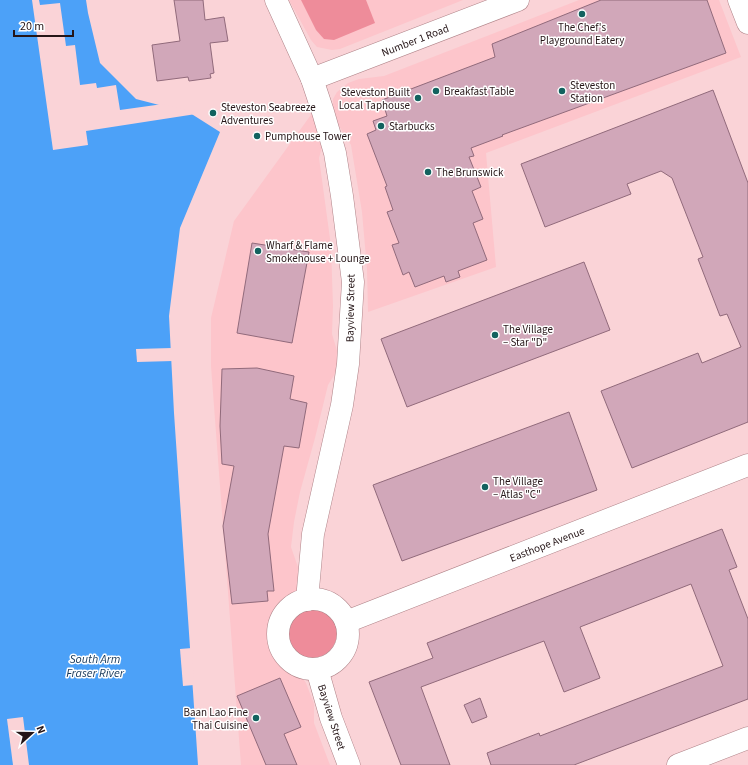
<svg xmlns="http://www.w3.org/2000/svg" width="748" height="765" font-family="'Source Sans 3',sans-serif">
	<rect width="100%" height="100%" fill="#fad3d7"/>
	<g fill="#fdc5cb">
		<path d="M 289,0 L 463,0 L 340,49 L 332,50 L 317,47 L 311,40 Z"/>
		<path d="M 579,0 L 719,0 L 741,57 L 486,153 L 496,267 L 368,312 L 367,269 L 362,212 L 351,145 L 339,126 L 333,106 L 333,99 L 337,92 L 348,83 L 359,79 L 384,76 Z"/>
		<path d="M 313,112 L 322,147 L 319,158 L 331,246 L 333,306 L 332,334 L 338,354 L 336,372 L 328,385 L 315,438 L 300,492 L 294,522 L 291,547 L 300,573 L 297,591 L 278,608 L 272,623 L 270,638 L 274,653 L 284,666 L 302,677 L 306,683 L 314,704 L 314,723 L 330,765 L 241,765 L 211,366 L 211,318 L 234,221 Z"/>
	</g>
	<g fill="#ee8c9a">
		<path d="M 301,0 L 366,0 L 375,23 L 334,40 L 324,39 L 316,30 Z"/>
		<circle cx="312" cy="633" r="25"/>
	</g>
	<path fill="#4ca1f8" d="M 0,0 L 86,0 L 88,13 L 100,63 L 136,99 L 190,113 L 220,132 L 180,228 L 169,316 L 174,413 L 198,765 L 0,765 Z"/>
	<g fill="#fad3d7">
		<path d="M 32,0 L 39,0 L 40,5 L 60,3 L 66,46 L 75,45 L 80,85 L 96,83 L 97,88 L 116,85 L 120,110 L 163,104 L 191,111 L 196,114 L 86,131 L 88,145 L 53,150 Z"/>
		<path d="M 172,348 L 173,361 L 137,362 L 136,349 Z"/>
		<path d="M 192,648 L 194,685 L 183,686 L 180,649 Z"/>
		<path d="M 23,717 L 29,765 L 13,765 L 7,719 Z"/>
	</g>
	<g fill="#d1a7b9" stroke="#916a7b">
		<path d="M 174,0 L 203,0 L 205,20 L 224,17 L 228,41 L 210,43 L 214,73 L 210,74 L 211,78 L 189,81 L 188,77 L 157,81 L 152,45 L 180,41 Z"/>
		<path d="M 601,0 L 707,0 L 726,53 L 502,135 L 503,136 L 471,148 L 474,156 L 469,157 L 481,187 L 472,191 L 483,219 L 473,223 L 487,260 L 458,271 L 460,277 L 446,282 L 444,276 L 415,287 L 409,272 L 403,275 L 392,245 L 399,243 L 387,212 L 393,210 L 385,187 L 387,186 L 367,134 L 376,130 L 373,121 L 387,116 L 382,100 L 495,57 L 492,44 Z"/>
		<path d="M 713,90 L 748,183 L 748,422 L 632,468 L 601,391 L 698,353 L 702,363 L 741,347 L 727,314 L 720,316 L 698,259 L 703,257 L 672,178 L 661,171 L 627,184 L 631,194 L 545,227 L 521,164 Z"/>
		<path d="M 252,243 L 309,252 L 292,343 L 237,333 Z"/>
		<path d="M 584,262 L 610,330 L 407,407 L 381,339 Z"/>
		<path d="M 257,368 L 294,376 L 290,399 L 307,403 L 299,448 L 284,446 L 268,534 L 274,591 L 267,591 L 268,601 L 232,604 L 223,526 L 234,466 L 222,464 L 220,426 L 222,369 Z"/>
		<path d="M 569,412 L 597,490 L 402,561 L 373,485 Z"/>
		<path d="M 722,529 L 737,567 L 729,570 L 748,619 L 748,699 L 574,765 L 491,765 L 487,753 L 539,733 L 540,736 L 723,666 L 691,584 L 580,627 L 600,678 L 564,692 L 544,641 L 421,687 L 450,765 L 401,765 L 369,682 L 433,658 L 427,643 Z"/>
		<path d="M 280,678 L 301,727 L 284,734 L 297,765 L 266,765 L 237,696 Z"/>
		<path d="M 480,698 L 487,717 L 472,723 L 464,705 Z"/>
	</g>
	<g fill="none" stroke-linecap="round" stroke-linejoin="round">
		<defs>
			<g id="street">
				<path d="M 276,0 L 312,79 L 323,112 L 335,153 L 342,196 L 353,282 L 348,364 L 342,405 L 313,534 L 307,600"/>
				<path d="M 312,79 L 518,0"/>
				<circle cx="313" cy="634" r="35"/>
				<path d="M 346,622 L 748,465"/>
				<path d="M 317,669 L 331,718 L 349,765"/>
				<path d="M 678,765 L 748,738"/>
			</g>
			<path id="secondary" d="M 739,0 L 748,23"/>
		</defs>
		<use href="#street" stroke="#af8388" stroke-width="23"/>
		<use href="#secondary" stroke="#af8388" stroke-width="23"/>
		<use href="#street" stroke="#fff" stroke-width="22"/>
		<use href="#secondary" stroke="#fff" stroke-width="22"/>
	</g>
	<g fill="#12625f" stroke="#fff" stroke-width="1.5">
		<circle cx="582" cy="14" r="4"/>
		<circle cx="436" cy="91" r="4"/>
		<circle cx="562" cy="91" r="4"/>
		<circle cx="418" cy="98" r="4"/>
		<circle cx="213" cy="113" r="4"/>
		<circle cx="381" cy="126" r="4"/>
		<circle cx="257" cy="136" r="4"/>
		<circle cx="428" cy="172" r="4"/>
		<circle cx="258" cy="251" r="4"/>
		<circle cx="495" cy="335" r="4"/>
		<circle cx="485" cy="487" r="4"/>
		<circle cx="256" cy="718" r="4"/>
	</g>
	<g text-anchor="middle" stroke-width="3" stroke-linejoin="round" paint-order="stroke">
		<g font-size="11" fill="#251517" stroke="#fff" text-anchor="start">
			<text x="582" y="31" text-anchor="middle">The Chef's<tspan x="582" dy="13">Playground Eatery</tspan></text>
			<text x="570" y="89">Steveston<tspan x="570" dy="13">Station</tspan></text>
			<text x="444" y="95">Breakfast Table</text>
			<text x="410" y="96" text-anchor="end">Steveston Built<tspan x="410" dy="13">Local Taphouse</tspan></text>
			<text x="221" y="111">Steveston Seabreeze<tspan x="221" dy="13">Adventures</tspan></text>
			<text x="389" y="130">Starbucks</text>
			<text x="265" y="140">Pumphouse Tower</text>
			<text x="436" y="176">The Brunswick</text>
			<text x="266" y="249">Wharf &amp; Flame<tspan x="266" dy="13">Smokehouse + Lounge</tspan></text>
			<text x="503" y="333">The Village<tspan x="503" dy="13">– Star "D"</tspan></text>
			<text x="493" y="485">The Village<tspan x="493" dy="13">– Atlas "C"</tspan></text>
			<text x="248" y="716" text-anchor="end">Baan Lao Fine<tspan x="248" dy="13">Thai Cuisine</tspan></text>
		</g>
		<g font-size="11" fill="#251517" stroke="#fff">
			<text transform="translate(415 40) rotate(-21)" y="4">Number 1 Road</text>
			<text transform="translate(350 308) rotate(-89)" y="4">Bayview Street</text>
			<text transform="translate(547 544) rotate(-21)" y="4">Easthope Avenue</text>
			<text transform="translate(332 717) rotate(72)" y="4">Bayview Street</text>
		</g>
		<g font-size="12" font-style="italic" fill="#16385a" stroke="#fff">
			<text x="95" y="663">South Arm<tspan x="95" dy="14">Fraser River</tspan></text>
		</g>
	</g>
	<g transform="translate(32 733) rotate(69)" stroke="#ffffff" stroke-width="3" paint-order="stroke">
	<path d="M0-3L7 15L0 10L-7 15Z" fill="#251517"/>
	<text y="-6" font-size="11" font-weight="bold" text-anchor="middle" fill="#251517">N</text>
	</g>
	<path d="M14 30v6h59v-6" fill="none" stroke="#251517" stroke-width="2"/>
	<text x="20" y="30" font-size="12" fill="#251517" stroke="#ffffff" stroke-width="3" paint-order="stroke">20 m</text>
</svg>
